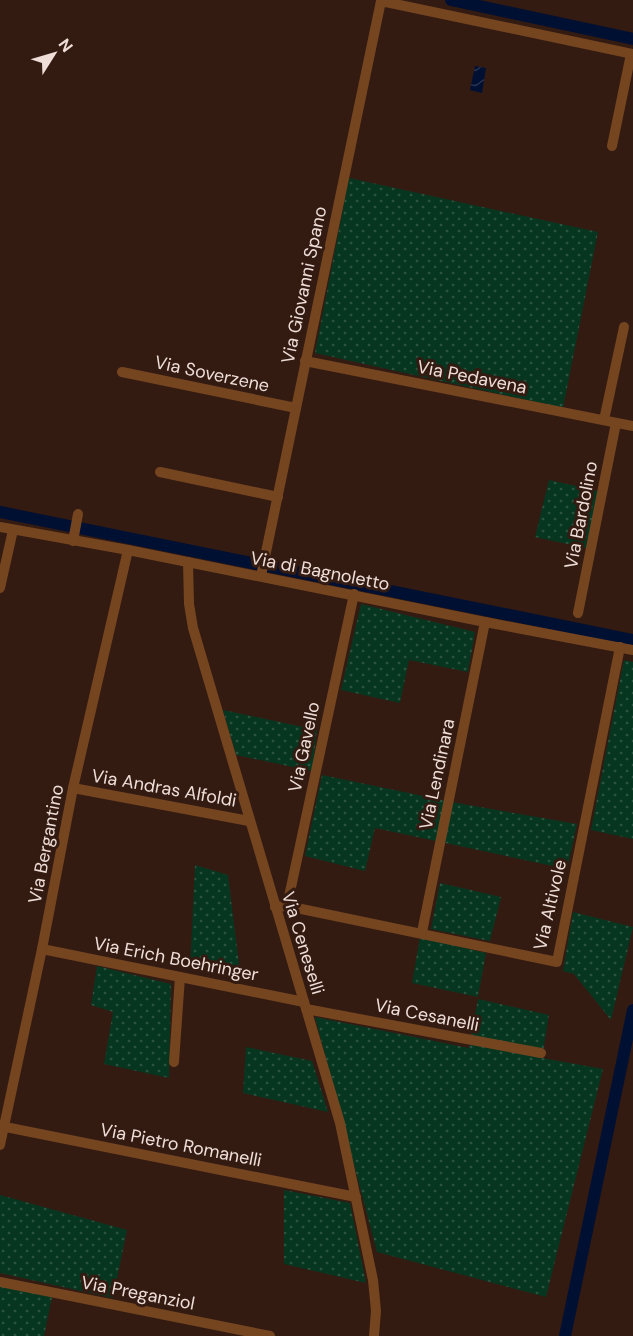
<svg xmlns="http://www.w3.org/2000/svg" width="633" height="1336" font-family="'DM Sans',sans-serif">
	<defs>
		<pattern id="grass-dots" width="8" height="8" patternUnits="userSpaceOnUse" patternTransform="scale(1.5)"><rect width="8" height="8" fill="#073620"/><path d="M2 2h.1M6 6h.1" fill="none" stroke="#2b5340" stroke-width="1.8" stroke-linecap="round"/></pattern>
		<pattern id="water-waves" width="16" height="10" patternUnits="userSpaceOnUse" patternTransform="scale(1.5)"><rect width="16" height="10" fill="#001033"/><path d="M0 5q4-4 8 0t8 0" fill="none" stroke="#263250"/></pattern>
	</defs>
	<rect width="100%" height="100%" fill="#331b12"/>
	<g fill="url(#grass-dots)">
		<path d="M 349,178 L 598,232 L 563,408 L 315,353 Z"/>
		<path d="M 549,480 L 599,491 L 586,548 L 535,537 Z"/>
		<path d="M 361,604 L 475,632 L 468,672 L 409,660 L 400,703 L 341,690 Z"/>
		<path d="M 624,660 L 633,662 L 633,839 L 591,830 Z"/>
		<path d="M 223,710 L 317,730 L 312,771 L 236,755 Z"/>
		<path d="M 322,775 L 457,803 L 577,824 L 567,869 L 375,828 L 365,871 L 305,856 Z"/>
		<path d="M 195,865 L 228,875 L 241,980 L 190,970 Z"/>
		<path d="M 440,883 L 501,897 L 490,941 L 431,929 Z"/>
		<path d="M 573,912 L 633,927 L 611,1020 L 574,974 L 563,971 Z"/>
		<path d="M 420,937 L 486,953 L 478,997 L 412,983 Z"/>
		<path d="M 97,966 L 171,984 L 169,1078 L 104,1064 L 113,1012 L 91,1005 Z"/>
		<path d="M 478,999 L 549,1015 L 542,1058 L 603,1069 L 546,1297 L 377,1252 L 315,1017 L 469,1048 Z"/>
		<path d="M 246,1047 L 312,1061 L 328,1112 L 243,1093 Z"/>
		<path d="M 284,1190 L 350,1203 L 366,1283 L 284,1264 Z"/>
		<path d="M 0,1195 L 127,1230 L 113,1298 L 0,1273 Z"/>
		<path d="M 0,1286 L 52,1297 L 44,1336 L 0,1336 Z"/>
	</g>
	<path fill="url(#water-waves)" d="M 475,66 L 486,68 L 482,93 L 470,90 Z"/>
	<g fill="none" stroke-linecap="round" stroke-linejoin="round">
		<g stroke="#001033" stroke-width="12">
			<path d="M 451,0 L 633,39"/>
			<path d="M 0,512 L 633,640"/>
			<path d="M 565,1336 L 633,1010"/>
		</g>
		<g stroke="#754520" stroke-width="10">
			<path d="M 612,146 L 631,54"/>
			<path d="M 305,361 L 633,426"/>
			<path d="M 122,372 L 296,408"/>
			<path d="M 604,420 L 624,327"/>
			<path d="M 160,472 L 278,497"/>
			<path d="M 0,527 L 128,550 L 485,622 L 633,650"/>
			<path d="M 73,541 L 78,514"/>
			<path d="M 188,562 L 189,604 L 193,628 L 340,1123 L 373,1280 L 376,1311 L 374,1336"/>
			<path d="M 261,576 L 381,1 L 633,54"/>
			<path d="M 0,588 L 13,530"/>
			<path d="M 578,613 L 616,423"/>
			<path d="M 73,788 L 249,821"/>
			<path d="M 287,906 L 354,594"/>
			<path d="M 275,907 L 287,906 L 557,962 L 620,647"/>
			<path d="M 422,932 L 485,622"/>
			<path d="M 42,949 L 304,1002"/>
			<path d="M 306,1009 L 541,1053"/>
			<path d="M 174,1062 L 180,977"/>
			<path d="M 0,1126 L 356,1197"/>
			<path d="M 0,1145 L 42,949 L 73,788 L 128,550"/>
			<path d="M 0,1282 L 270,1336"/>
		</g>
	</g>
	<g text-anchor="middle" stroke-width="6" stroke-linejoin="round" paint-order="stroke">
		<g font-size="18" fill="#efded8" stroke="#331b12">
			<text transform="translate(304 285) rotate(-78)" y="6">Via Giovanni Spano</text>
			<text transform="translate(212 374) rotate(12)" y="6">Via Soverzene</text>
			<text transform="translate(472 377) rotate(11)" y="6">Via Pedavena</text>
			<text transform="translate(581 515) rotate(-79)" y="6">Via Bardolino</text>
			<text transform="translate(320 571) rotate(11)" y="6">Via di Bagnoletto</text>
			<text transform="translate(304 747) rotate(-78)" y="6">Via Gavello</text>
			<text transform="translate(437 774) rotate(-78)" y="6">Via Lendinara</text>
			<text transform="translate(164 788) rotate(10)" y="6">Via Andras Alfoldi</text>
			<text transform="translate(46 844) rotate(-79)" y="6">Via Bergantino</text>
			<text transform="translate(550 905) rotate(-77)" y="6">Via Altivole</text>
			<text transform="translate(303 943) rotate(73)" y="6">Via Ceneselli</text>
			<text transform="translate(176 959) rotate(11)" y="6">Via Erich Boehringer</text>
			<text transform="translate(427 1015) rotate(11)" y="6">Via Cesanelli</text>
			<text transform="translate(181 1145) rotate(11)" y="6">Via Pietro Romanelli</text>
			<text transform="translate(138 1293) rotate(11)" y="6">Via Preganziol</text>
		</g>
	</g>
	<g transform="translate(54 54) rotate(53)" stroke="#331b12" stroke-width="4.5" paint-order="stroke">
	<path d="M0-4.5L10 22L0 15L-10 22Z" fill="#efded8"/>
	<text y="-9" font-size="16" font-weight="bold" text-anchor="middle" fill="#efded8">N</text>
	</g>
</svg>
